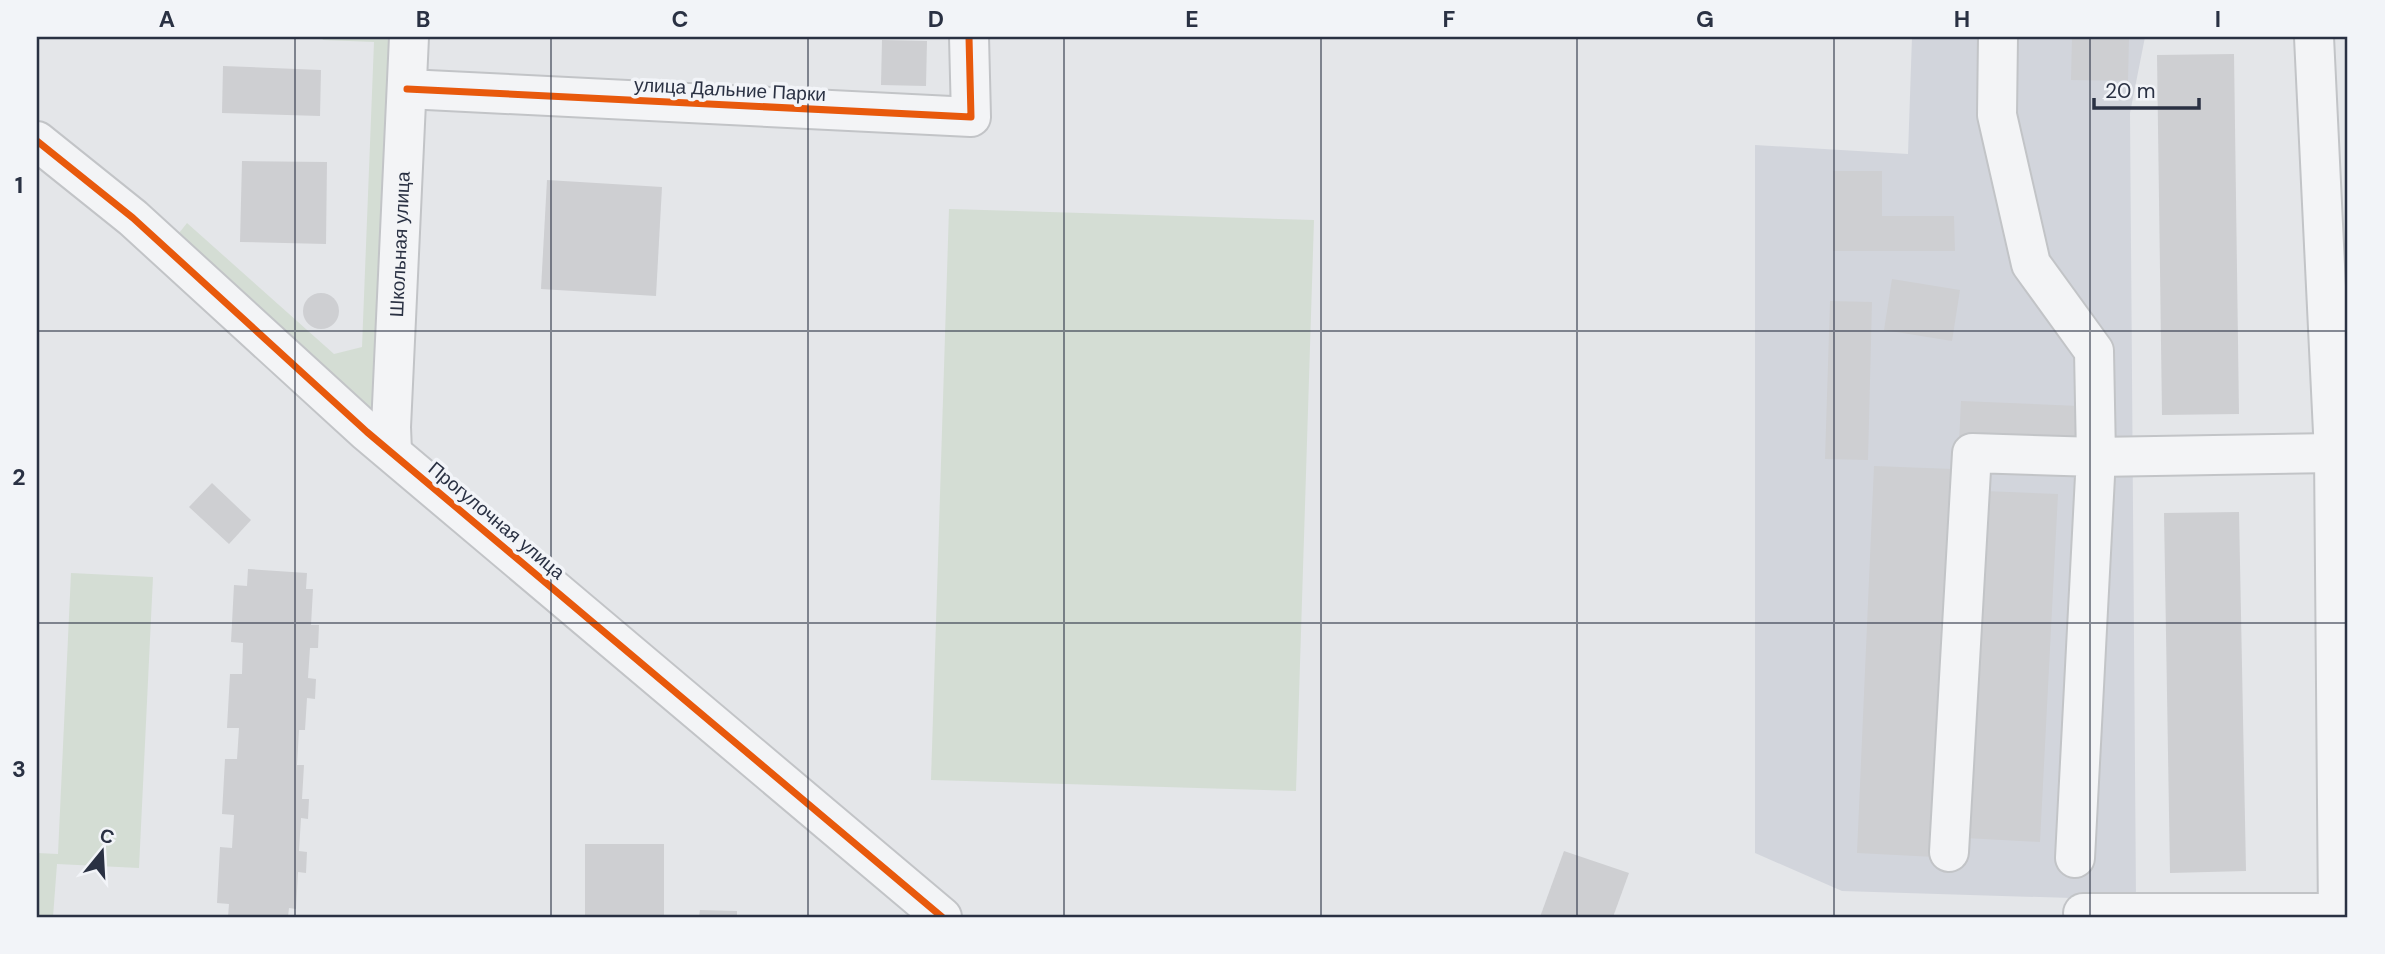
<svg xmlns="http://www.w3.org/2000/svg" width="2385" height="954" font-family="'DM Sans',sans-serif">
	<rect width="100%" height="100%" fill="#e4e6e9"/>
	<path fill="#d2d5dc" d="M 1912,37 L 2145,37 L 2130,113 L 2136,900 L 1842,891 L 1755,853 L 1755,145 L 1908,154 Z"/>
	<g fill="#d4ddd4">
		<path d="M 322,37 L 409,37 L 391,427 L 160,257 L 187,223 L 334,354 L 362,347 L 374,42 L 323,40 Z"/>
		<path d="M 949,209 L 1314,220 L 1296,791 L 931,780 Z"/>
		<path d="M 71,573 L 153,577 L 139,868 L 57,864 L 53,917 L 37,917 L 37,853 L 58,854 Z"/>
	</g>
	<g fill="#cecfd2">
		<path d="M 2072,37 L 2129,37 L 2128,81 L 2071,80 Z"/>
		<path d="M 882,40 L 927,41 L 926,86 L 881,85 Z"/>
		<path d="M 2234,54 L 2239,414 L 2162,415 L 2157,55 Z"/>
		<path d="M 223,66 L 321,70 L 320,116 L 222,113 Z"/>
		<path d="M 242,161 L 327,162 L 326,244 L 240,242 Z"/>
		<path d="M 1833,171 L 1882,171 L 1882,216 L 1954,216 L 1955,251 L 1833,251 Z"/>
		<path d="M 547,180 L 662,187 L 656,296 L 541,289 Z"/>
		<path d="M 1892,279 L 1960,290 L 1952,341 L 1884,330 Z"/>
		<circle cx="321" cy="311" r="18"/>
		<path d="M 1830,301 L 1872,302 L 1868,460 L 1825,459 Z"/>
		<path d="M 1961,401 L 2078,406 L 2077,448 L 1959,443 Z"/>
		<path d="M 1874,466 L 1953,469 L 1935,857 L 1857,853 Z"/>
		<path d="M 212,483 L 251,520 L 229,544 L 189,507 Z"/>
		<path d="M 1984,491 L 2058,494 L 2040,842 L 1965,838 Z"/>
		<path d="M 2239,512 L 2246,871 L 2170,873 L 2164,513 Z"/>
		<path d="M 248,569 L 307,573 L 306,589 L 313,589 L 311,625 L 319,625 L 318,648 L 310,648 L 308,678 L 316,679 L 315,699 L 307,698 L 305,730 L 299,730 L 297,765 L 304,765 L 302,799 L 309,799 L 308,819 L 301,818 L 299,851 L 307,852 L 306,873 L 298,872 L 296,909 L 289,908 L 288,917 L 228,917 L 229,904 L 217,903 L 220,847 L 232,848 L 234,815 L 222,814 L 225,759 L 237,759 L 239,728 L 227,728 L 230,674 L 242,674 L 243,643 L 231,642 L 234,585 L 247,586 Z"/>
		<rect x="585" y="844" width="79" height="73"/>
		<path d="M 1564,851 L 1629,873 L 1613,917 L 1540,917 Z"/>
		<path d="M 700,910 L 737,911 L 737,917 L 699,917 Z"/>
	</g>
	<g fill="none" stroke-linecap="round" stroke-linejoin="round">
		<defs>
			<g id="minor">
				<path d="M 1998,37 L 1997,115 L 2031,264 L 2094,351 L 2096,457 L 2334,453"/>
				<path d="M 2314,37 L 2334,453 L 2338,917"/>
				<path d="M 407,89 L 971,117 L 969,37"/>
				<path d="M 37,141 L 133,218 L 367,432 L 942,917"/>
				<path id="s1" d="M 392,452 L 391,427 L 409,37"/>
				<path d="M 1949,852 L 1972,453 L 2096,457 L 2075,858"/>
				<path d="M 2083,913 L 2348,913"/>
			</g>
		</defs>
		<use href="#minor" stroke="#c2c4c7" stroke-width="42"/>
		<use href="#minor" stroke="#f3f4f6" stroke-width="38"/>
		<defs>
			<g id="cycleway">
				<path d="M 407,89 L 971,117 L 969,37"/>
				<path d="M 37,141 L 133,218 L 367,432 L 942,917"/>
			</g>
		</defs>
		<use href="#cycleway" stroke="#f2f4f8" stroke-width="11"/>
		<use href="#cycleway" stroke="#e8590c" stroke-width="7"/>
	</g>
	<path fill="none" stroke="#2a3143" stroke-width="2" stroke-opacity="0.55" d="M 295,37 L 295,917M 551,37 L 551,917M 808,37 L 808,917M 1064,37 L 1064,917M 1321,37 L 1321,917M 1577,37 L 1577,917M 1834,37 L 1834,917M 2090,37 L 2090,917M 37,331 L 2348,331M 37,623 L 2348,623"/>
	<g text-anchor="middle" stroke-width="7" stroke-linejoin="round" paint-order="stroke">
		<g font-size="19" fill="#2a3143" stroke="#f2f4f8">
			<text transform="translate(730 89) rotate(3)" y="7">улица Дальние Парки</text>
			<text dy="7" stroke="none"><textPath href="#s1" startOffset="208">Школьная улица</textPath></text>
			<text transform="translate(497 520) rotate(40)" y="7">Прогулочная улица</text>
		</g>
	</g>
	<rect width="2385" height="954" fill="none" stroke="#f2f4f8" stroke-width="77"/>
	<g transform="translate(102 852) rotate(18)" stroke="#f2f4f8" stroke-width="5" paint-order="stroke">
	<path d="M0-5L12 26L0 18L-12 26Z" fill="#2a3143"/>
	<text y="-10" font-size="19" font-weight="bold" text-anchor="middle" fill="#2a3143">С</text>
	</g>
	<path d="M2094 98v10h105v-10" fill="none" stroke="#2a3143" stroke-width="3.5"/>
	<text x="2105" y="98" font-size="21" fill="#2a3143" stroke="#f2f4f8" stroke-width="5" paint-order="stroke">20 m</text>
	<rect x="38" y="38" width="2308" height="878" fill="none" stroke="#2a3143" stroke-width="2.5"/>
	<g font-size="23" text-anchor="middle" font-weight="bold" fill="#2a3143">
		<text x="167" y="27">A</text>
		<text x="423" y="27">B</text>
		<text x="680" y="27">C</text>
		<text x="936" y="27">D</text>
		<text x="1192" y="27">E</text>
		<text x="1449" y="27">F</text>
		<text x="1705" y="27">G</text>
		<text x="1962" y="27">H</text>
		<text x="2218" y="27">I</text>
		<text x="19" y="193">1</text>
		<text x="19" y="485">2</text>
		<text x="19" y="777">3</text>
	</g>
</svg>
